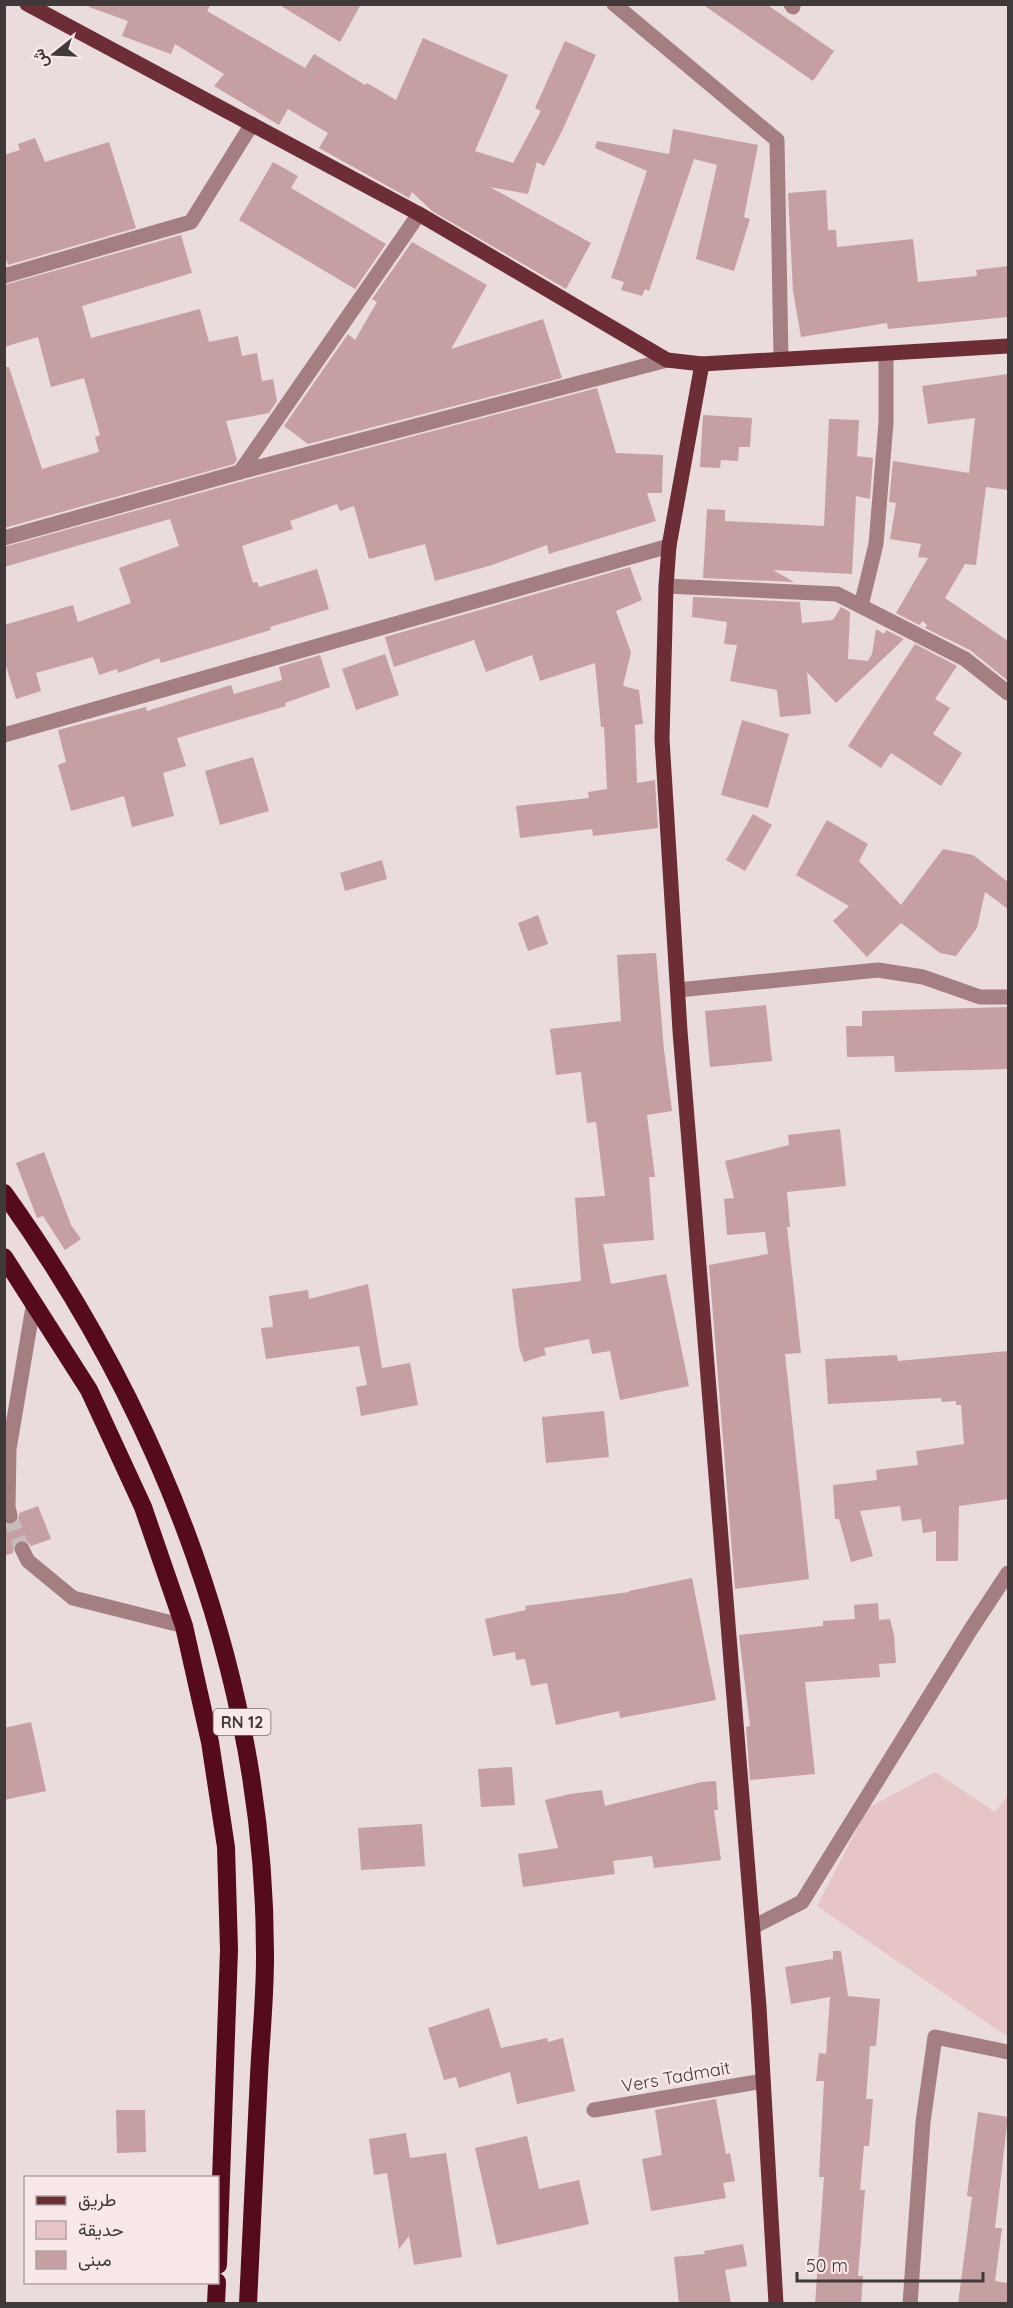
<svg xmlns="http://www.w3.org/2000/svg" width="1013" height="2308" font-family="Quicksand,Vazirmatn,sans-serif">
	<rect width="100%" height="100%" fill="#eadbdc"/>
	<path fill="#e7c4c6" d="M 935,1772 L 995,1812 L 1008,1795 L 1008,2037 L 817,1906 L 868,1808 Z"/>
	<g fill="#c69fa2">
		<path d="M 89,4 L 211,4 L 207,11 L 305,68 L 314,54 L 365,85 L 367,83 L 396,100 L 423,38 L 508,75 L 475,151 L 513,163 L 541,111 L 535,108 L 565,41 L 596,55 L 562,131 L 544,166 L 537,162 L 528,194 L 490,187 L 591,243 L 566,289 L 432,211 L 412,192 L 409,198 L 319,148 L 328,133 L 311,123 L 288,109 L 279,125 L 214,86 L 224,74 L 175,44 L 171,54 L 122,36 L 128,21 L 89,7 Z"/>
		<path d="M 278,4 L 361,4 L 340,42 Z"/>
		<path d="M 702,4 L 766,4 L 834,51 L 813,81 Z"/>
		<path d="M 673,129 L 758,145 L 744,217 L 750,219 L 734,271 L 696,259 L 717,165 L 694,159 L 649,291 L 645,289 L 642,296 L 621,290 L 624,282 L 611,278 L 647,171 L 595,148 L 597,141 L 669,154 Z"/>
		<path d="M 35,138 L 45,162 L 109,142 L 136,228 L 8,265 L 4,253 L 4,155 L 20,150 L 18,144 Z"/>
		<path d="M 273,162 L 298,176 L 291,188 L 386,244 L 355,289 L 239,220 Z"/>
		<path d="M 826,190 L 828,230 L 836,230 L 837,247 L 913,239 L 918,282 L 977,276 L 976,270 L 1008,266 L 1008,317 L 888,329 L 887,323 L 801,337 L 793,291 L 788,193 Z"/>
		<path d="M 181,235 L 192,273 L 82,306 L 91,338 L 200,309 L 209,342 L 238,336 L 242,356 L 257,353 L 262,381 L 273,379 L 277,401 L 269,413 L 226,421 L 237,460 L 234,464 L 4,528 L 4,367 L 9,367 L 42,469 L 99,452 L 95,437 L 100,435 L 84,378 L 51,387 L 38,337 L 4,347 L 4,285 Z"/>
		<path d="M 412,242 L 487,285 L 451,349 L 543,319 L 562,378 L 308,444 L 284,426 L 348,334 L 355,340 L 377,302 L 372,299 Z"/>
		<path d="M 1008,374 L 1008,490 L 986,487 L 976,565 L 965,564 L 945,598 L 1008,641 L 1008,681 L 970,650 L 925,628 L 927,625 L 923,621 L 919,625 L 896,613 L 928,558 L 918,557 L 921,544 L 890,539 L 896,503 L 889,502 L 893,461 L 969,473 L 975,418 L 928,424 L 922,386 Z"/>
		<path d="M 597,388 L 616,453 L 663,455 L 662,493 L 647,493 L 656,521 L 549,554 L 547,545 L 492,565 L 435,581 L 425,544 L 369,559 L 354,506 L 340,511 L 337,504 L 290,521 L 293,529 L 242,546 L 253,583 L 257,582 L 259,587 L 317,569 L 329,609 L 270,627 L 271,630 L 161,663 L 159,658 L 118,673 L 117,669 L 99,675 L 93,657 L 36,673 L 41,691 L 16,699 L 4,659 L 4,625 L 73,605 L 78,622 L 131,603 L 119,568 L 179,546 L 170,519 L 4,567 L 4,547 L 243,481 Z"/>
		<path d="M 703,415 L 752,418 L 750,447 L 739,447 L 738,461 L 721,460 L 720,468 L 700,467 Z"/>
		<path d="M 829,419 L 859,420 L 857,456 L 873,458 L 870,499 L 856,496 L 852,574 L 773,570 L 794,582 L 703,578 L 707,509 L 725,510 L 725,521 L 824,526 Z"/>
		<path d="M 630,567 L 642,600 L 616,611 L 631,652 L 623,686 L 639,690 L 643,724 L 635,725 L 637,783 L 655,780 L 658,828 L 593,836 L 592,829 L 520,838 L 516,806 L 589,798 L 588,792 L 607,789 L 604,727 L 601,727 L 595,663 L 540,681 L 532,655 L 486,672 L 474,640 L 394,667 L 385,637 Z"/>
		<path d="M 693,597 L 800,602 L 802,623 L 833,620 L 841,607 L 850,612 L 848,659 L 868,661 L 872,654 L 876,629 L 884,634 L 886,630 L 904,639 L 836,703 L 807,672 L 811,714 L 780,717 L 777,690 L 730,681 L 737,645 L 724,644 L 727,622 L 692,617 Z"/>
		<path d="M 915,644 L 957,666 L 935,699 L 950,708 L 933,734 L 962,753 L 941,786 L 891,753 L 881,768 L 848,746 Z"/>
		<path d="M 385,654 L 399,695 L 356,710 L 342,669 Z"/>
		<path d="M 320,655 L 330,687 L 285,703 L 286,706 L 177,738 L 186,766 L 163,773 L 174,816 L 132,827 L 124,796 L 71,811 L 58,765 L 66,762 L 58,730 L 146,707 L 147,711 L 231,685 L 234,694 L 282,680 L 279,667 Z"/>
		<path d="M 742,720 L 789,734 L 768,808 L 721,795 Z"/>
		<path d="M 253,757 L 269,811 L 220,825 L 205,771 Z"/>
		<path d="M 753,814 L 772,825 L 745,871 L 726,860 Z"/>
		<path d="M 827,820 L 868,844 L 859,861 L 901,905 L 943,849 L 973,855 L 1008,882 L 1008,909 L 985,892 L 977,928 L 956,956 L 940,953 L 901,923 L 867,957 L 833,921 L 849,906 L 796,875 Z"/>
		<path d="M 382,860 L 387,879 L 345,891 L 340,873 Z"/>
		<path d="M 538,915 L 548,944 L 528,951 L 518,923 Z"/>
		<path d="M 656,953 L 664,1050 L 672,1111 L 647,1115 L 655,1177 L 649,1177 L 654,1240 L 603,1244 L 611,1284 L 666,1274 L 689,1386 L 620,1400 L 610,1351 L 592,1354 L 589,1339 L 544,1348 L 546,1355 L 524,1362 L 519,1347 L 512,1289 L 581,1281 L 575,1198 L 605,1196 L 596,1122 L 587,1123 L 581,1072 L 556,1075 L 550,1029 L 621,1021 L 617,955 Z"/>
		<path d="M 766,1005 L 772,1061 L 710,1067 L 705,1011 Z"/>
		<path d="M 1008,1007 L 1008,1069 L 895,1072 L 894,1056 L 847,1057 L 846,1026 L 862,1026 L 862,1011 Z"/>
		<path d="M 840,1129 L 846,1186 L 787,1192 L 790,1227 L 787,1227 L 801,1353 L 785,1354 L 809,1579 L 735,1589 L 709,1265 L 768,1254 L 765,1232 L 727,1235 L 724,1199 L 734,1198 L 725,1161 L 789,1145 L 788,1135 Z"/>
		<path d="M 44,1152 L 71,1225 L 81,1239 L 65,1250 L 43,1216 L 37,1218 L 16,1163 Z"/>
		<path d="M 368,1284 L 382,1368 L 410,1363 L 418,1405 L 361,1416 L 356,1387 L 367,1385 L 359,1346 L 266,1359 L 261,1328 L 273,1327 L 269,1296 L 308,1290 L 309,1299 Z"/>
		<path d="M 1008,1351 L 1008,1499 L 959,1506 L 958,1561 L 936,1561 L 936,1531 L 923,1533 L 921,1519 L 902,1521 L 900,1506 L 860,1511 L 873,1556 L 851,1562 L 839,1519 L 835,1519 L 833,1485 L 877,1480 L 876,1470 L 918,1465 L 916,1451 L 964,1444 L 961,1405 L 956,1405 L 956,1401 L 942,1402 L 941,1398 L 828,1404 L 825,1359 L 897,1355 L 898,1361 Z"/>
		<path d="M 604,1411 L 609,1457 L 546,1463 L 542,1417 Z"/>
		<path d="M 38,1506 L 51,1539 L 31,1546 L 27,1541 L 18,1540 L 14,1544 L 13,1553 L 4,1556 L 4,1524 L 12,1526 L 16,1524 L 19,1518 L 19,1513 Z"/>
		<path d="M 692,1578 L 716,1700 L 620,1718 L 619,1711 L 556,1725 L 547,1683 L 531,1686 L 525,1659 L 516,1660 L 515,1652 L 493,1656 L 485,1619 L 526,1610 L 525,1606 L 629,1592 L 629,1591 Z"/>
		<path d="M 878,1603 L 879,1620 L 890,1619 L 894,1635 L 896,1663 L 879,1664 L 880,1677 L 805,1682 L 815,1774 L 750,1780 L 746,1727 L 750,1726 L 739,1635 L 823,1626 L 823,1621 L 855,1619 L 854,1605 Z"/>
		<path d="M 31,1722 L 46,1791 L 4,1800 L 4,1728 Z"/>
		<path d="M 512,1767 L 515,1805 L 481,1807 L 478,1769 Z"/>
		<path d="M 716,1781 L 718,1810 L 714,1810 L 721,1860 L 654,1868 L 652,1856 L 613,1861 L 615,1874 L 523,1887 L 518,1854 L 558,1848 L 545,1800 L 570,1794 L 602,1790 L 605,1806 L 702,1782 Z"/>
		<path d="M 422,1824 L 425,1866 L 361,1870 L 358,1828 Z"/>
		<path d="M 833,1951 L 841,1951 L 848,1996 L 880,1999 L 876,2046 L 870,2046 L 866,2099 L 873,2099 L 869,2146 L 864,2146 L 860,2190 L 865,2190 L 858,2276 L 863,2276 L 861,2304 L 815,2304 L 824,2177 L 819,2177 L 824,2081 L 816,2081 L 819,2053 L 826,2054 L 830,1997 L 791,2004 L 785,1967 L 833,1959 Z"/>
		<path d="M 489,2008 L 501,2048 L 547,2038 L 548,2042 L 563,2038 L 575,2091 L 517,2104 L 510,2072 L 459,2088 L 456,2077 L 444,2080 L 428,2028 Z"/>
		<path d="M 716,2099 L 726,2154 L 730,2153 L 735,2181 L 723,2183 L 726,2198 L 651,2211 L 642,2159 L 662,2155 L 655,2110 Z"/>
		<path d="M 116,2110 L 145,2110 L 146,2152 L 117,2153 Z"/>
		<path d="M 978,2112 L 1008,2117 L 995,2228 L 1002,2228 L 995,2281 L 1008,2283 L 1008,2304 L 958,2304 L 972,2197 L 967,2196 Z"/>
		<path d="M 406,2133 L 410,2158 L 446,2153 L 462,2257 L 414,2265 L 409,2236 L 399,2249 L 387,2173 L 374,2175 L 369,2139 Z"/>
		<path d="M 527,2136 L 539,2189 L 579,2180 L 589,2224 L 497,2245 L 475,2148 Z"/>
		<path d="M 743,2244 L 747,2266 L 725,2270 L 731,2304 L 679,2304 L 674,2257 L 705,2254 L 704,2251 Z"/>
	</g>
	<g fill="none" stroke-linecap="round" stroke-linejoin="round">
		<path stroke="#c8bbbb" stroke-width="15" stroke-dasharray="15 8" stroke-linecap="butt" d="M 10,1516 L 22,1549"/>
		<g stroke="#a47e81" stroke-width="15">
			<path d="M 614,4 L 777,140 L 781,359"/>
			<path d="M 791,4 L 793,7"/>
			<path d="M 4,276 L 191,222 L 252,124"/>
			<path d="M 240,472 L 419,214"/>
			<path d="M 4,538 L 240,472 L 667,360"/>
			<path d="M 666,586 L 837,594 L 965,659 L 1008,693"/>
			<path d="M 861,606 L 876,544 L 886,423 L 886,354"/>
			<path d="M 4,735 L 669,546"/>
			<path d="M 678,990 L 878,970 L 923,977 L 980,997 L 1008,997"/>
			<path d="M 10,1516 L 8,1507 L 9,1449 L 34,1301"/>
			<path d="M 22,1549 L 28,1561 L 73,1598 L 184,1626"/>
			<path d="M 753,1927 L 802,1902 L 971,1629 L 1008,1573"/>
			<path d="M 594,2110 L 763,2081"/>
			<path d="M 910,2304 L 923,2122 L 935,2037 L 1008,2052"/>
		</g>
		<g stroke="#6c2d36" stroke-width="15">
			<path d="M 27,4 L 419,214 L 667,360 L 702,364 L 1008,346"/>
			<path d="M 702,364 L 669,546 L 666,586 L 662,739 L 680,1031 L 759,2007 L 776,2304"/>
		</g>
		<g stroke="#560b1c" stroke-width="18">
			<path d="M 4,1193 C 163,1415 266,1682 265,1958 C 265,1997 261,2036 259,2075 C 256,2151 252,2227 248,2304"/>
			<path d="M 4,1257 L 89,1390 L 143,1507 L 184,1626 L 210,1742 L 226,1847 L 229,1950 L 218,2265"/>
			<path d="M 216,2304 L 217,2282"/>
		</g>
	</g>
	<g text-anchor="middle" stroke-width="5" stroke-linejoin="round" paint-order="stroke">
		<rect fill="#f8e8e9" stroke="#766e6e" stroke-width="1.5" x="213.5" y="1709" width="57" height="26" rx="4.5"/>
		<g font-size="16" font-weight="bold" fill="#3f3939">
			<text x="242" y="1728">RN 12</text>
		</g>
		<g font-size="18" fill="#3f3939" stroke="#f8e8e9">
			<text transform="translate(676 2077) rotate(-10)" y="6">Vers Tadmait</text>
		</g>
	</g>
	<rect width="1013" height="2308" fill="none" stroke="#3f3939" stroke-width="12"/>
	<rect x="24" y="2176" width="195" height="108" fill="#f8e8e9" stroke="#aea2a3" stroke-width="1.5"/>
	<rect x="36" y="2196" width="30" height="9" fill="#6c2d36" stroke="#aea2a3" stroke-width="1.5"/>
	<text x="78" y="2206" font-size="18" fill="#3f3939">طريق</text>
	<rect x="36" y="2221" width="30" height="18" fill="#e7c4c6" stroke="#aea2a3" stroke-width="1.5"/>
	<text x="78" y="2236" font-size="18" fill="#3f3939">حديقة</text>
	<rect x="36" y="2251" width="30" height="18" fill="#c69fa2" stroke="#aea2a3" stroke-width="1.5"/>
	<text x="78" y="2266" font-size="18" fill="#3f3939">مبنى</text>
	<g transform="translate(54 54) rotate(252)" stroke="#f8e8e9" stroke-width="4.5" paint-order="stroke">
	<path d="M0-4.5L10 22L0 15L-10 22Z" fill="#3f3939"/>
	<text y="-9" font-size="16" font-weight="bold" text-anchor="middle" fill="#3f3939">ش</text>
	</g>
	<path d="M797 2272v9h186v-9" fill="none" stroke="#3f3939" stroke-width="3"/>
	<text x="806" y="2272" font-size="18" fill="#3f3939" stroke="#f8e8e9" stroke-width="4.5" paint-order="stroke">50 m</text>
</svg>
